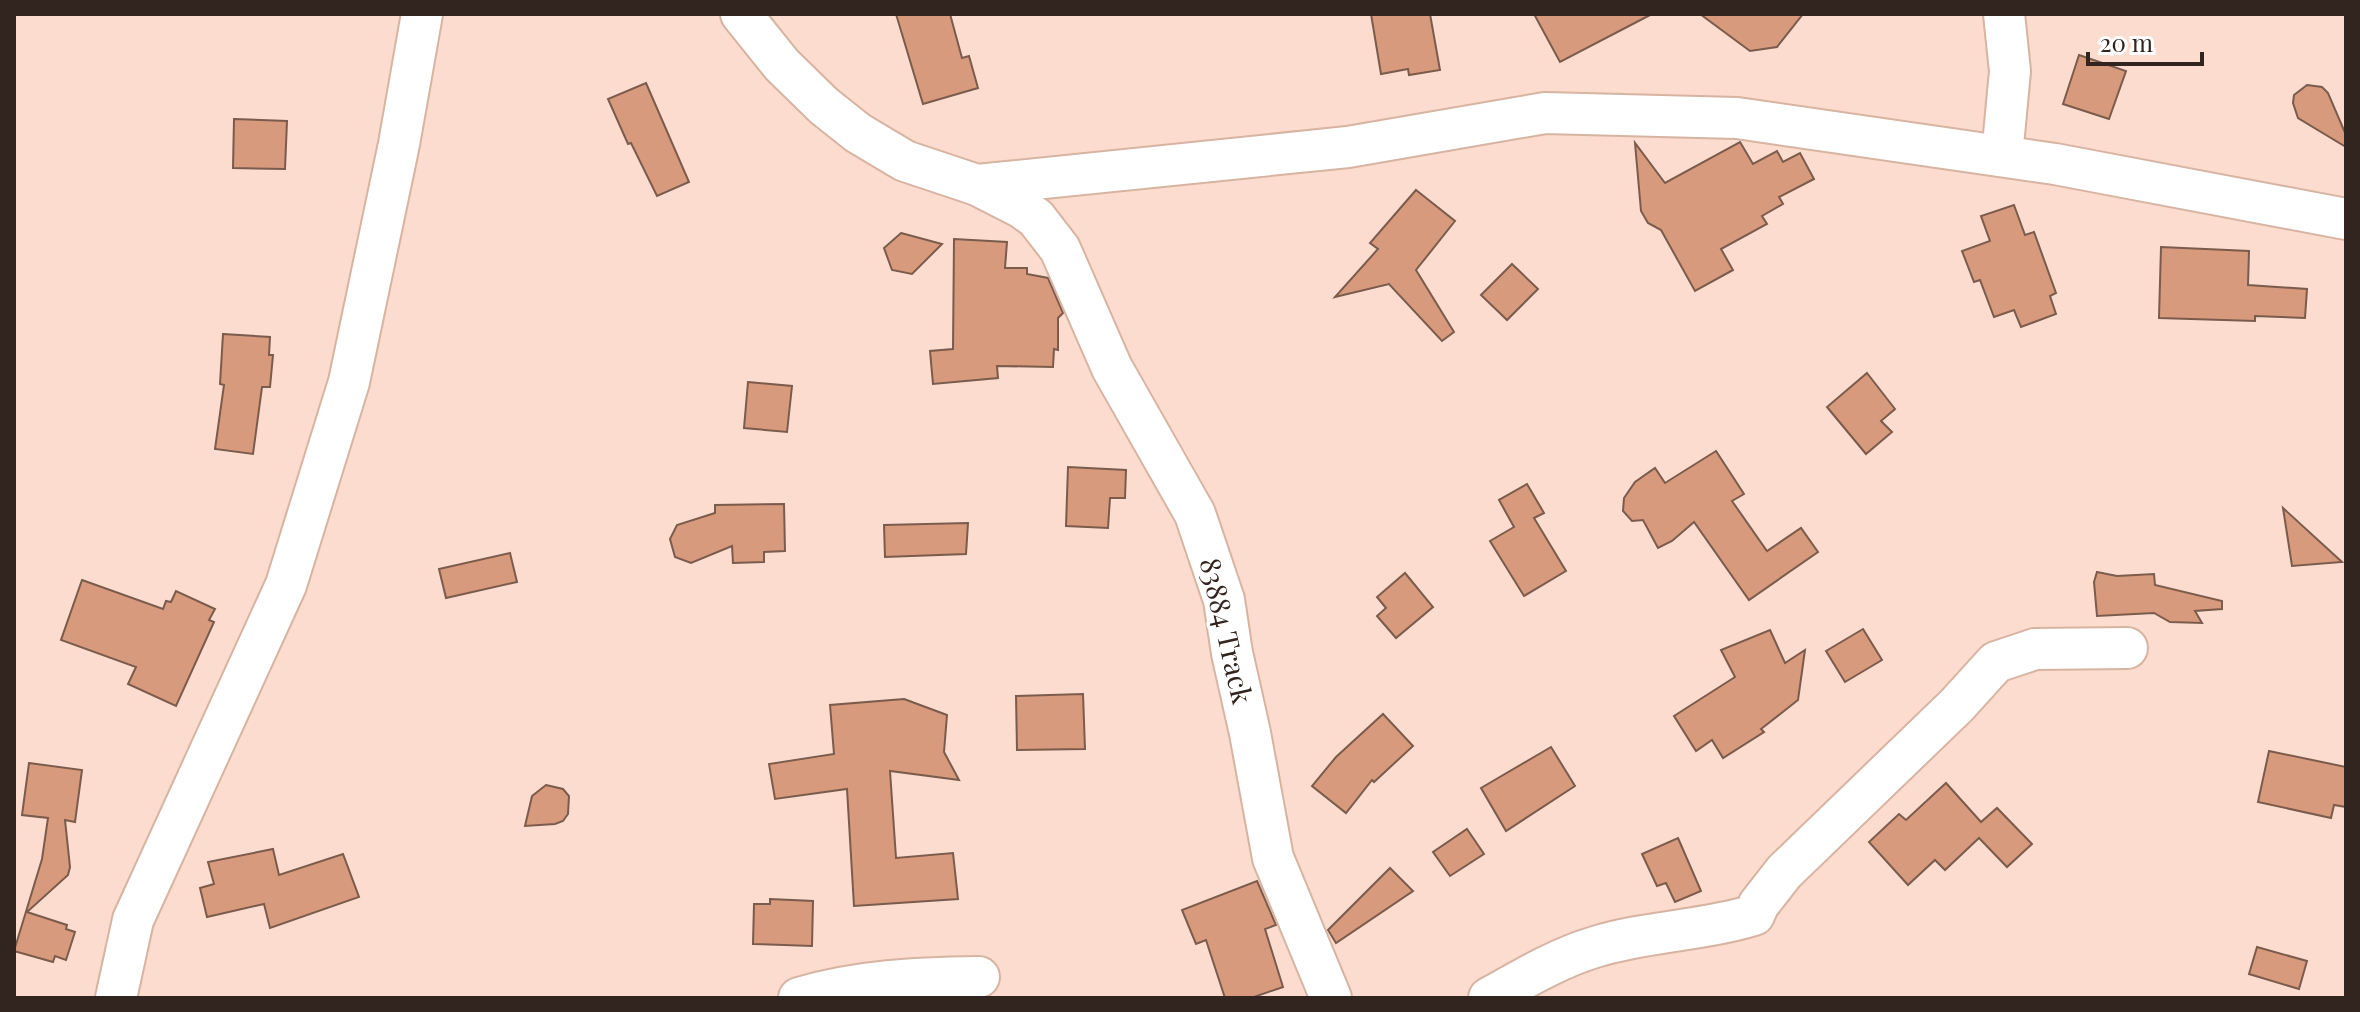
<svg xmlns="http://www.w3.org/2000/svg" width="2360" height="1012" font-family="'Playfair Display',serif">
	<rect width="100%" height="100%" fill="#fbdcce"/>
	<g fill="#d89a7d" stroke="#7b5b4c" stroke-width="2">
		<path d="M 896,14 L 950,14 L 962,58 L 969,56 L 978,88 L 923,104 Z"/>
		<path d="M 1371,14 L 1430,14 L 1440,70 L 1409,75 L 1408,69 L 1381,74 Z"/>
		<path d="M 1534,14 L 1652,14 L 1560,62 Z"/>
		<path d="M 1700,14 L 1803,14 L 1777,47 L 1750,51 Z"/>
		<path d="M 2079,55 L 2126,71 L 2109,119 L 2063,104 Z"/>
		<path d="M 646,83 L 689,182 L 657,196 L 631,143 L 628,144 L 608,99 Z"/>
		<path d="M 2307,85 L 2322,87 L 2328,93 L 2346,135 L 2346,147 L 2298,118 L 2293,103 L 2294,95 Z"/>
		<path d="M 234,119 L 287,121 L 285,169 L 233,168 Z"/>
		<path d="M 1740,142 L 1753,164 L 1777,151 L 1783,162 L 1800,153 L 1814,179 L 1779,197 L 1783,204 L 1762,216 L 1767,224 L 1721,249 L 1733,270 L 1695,291 L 1661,230 L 1648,223 L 1641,211 L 1635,143 L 1665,183 Z"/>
		<path d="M 1416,190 L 1455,221 L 1416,270 L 1454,332 L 1442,341 L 1389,284 L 1335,297 L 1378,249 L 1370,243 Z"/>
		<path d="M 2014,205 L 2025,235 L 2034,232 L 2056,293 L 2050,296 L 2056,314 L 2021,327 L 2014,310 L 1994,317 L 1980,280 L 1974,282 L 1962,251 L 1990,241 L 1981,216 Z"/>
		<path d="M 901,233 L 942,244 L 912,274 L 892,270 L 884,248 Z"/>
		<path d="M 954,239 L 1007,242 L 1005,268 L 1027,268 L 1027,274 L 1048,278 L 1063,313 L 1058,318 L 1058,350 L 1054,349 L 1053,367 L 997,366 L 998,378 L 933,384 L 930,351 L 953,349 Z"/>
		<path d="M 2161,247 L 2249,251 L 2248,285 L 2307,289 L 2305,318 L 2255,316 L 2255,321 L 2159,318 Z"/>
		<path d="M 1512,264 L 1538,289 L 1507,320 L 1481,295 Z"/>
		<path d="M 223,334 L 270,337 L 269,355 L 273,355 L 270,387 L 262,387 L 253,454 L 215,449 L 224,385 L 220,384 Z"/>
		<path d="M 1867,373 L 1895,409 L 1881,421 L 1892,432 L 1866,454 L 1827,407 Z"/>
		<path d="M 748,382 L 792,386 L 787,432 L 744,428 Z"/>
		<path d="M 1716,451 L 1744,494 L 1732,501 L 1767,551 L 1801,528 L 1818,552 L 1749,600 L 1694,522 L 1672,541 L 1658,548 L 1643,520 L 1632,521 L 1623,511 L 1624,498 L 1635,482 L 1655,468 L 1665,483 Z"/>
		<path d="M 1068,467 L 1126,470 L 1125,498 L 1110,498 L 1108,528 L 1066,526 Z"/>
		<path d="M 1527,484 L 1544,513 L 1534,518 L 1566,571 L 1524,596 L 1490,541 L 1514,527 L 1499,500 Z"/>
		<path d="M 784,504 L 785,551 L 764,552 L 764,562 L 733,563 L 732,546 L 691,563 L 675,557 L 670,539 L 677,525 L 715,513 L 715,505 Z"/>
		<path d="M 2283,508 L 2342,562 L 2292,566 Z"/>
		<path d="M 968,523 L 966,554 L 885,557 L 884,525 Z"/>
		<path d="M 510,553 L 517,582 L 446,598 L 439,569 Z"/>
		<path d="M 2097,572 L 2117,576 L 2154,574 L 2155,585 L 2222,601 L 2222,609 L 2195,611 L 2202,623 L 2170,622 L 2154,613 L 2097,616 L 2094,582 Z"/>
		<path d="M 1405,573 L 1433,607 L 1396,638 L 1377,616 L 1386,608 L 1377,597 Z"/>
		<path d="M 82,580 L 163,609 L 166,601 L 171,602 L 176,591 L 215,609 L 209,620 L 214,622 L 176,706 L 128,684 L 136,667 L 61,640 Z"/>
		<path d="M 1863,629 L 1882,660 L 1845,682 L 1826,651 Z"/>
		<path d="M 1770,630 L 1785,663 L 1805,650 L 1798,700 L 1761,729 L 1764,732 L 1723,758 L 1712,740 L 1696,751 L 1674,716 L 1735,677 L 1721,650 Z"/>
		<path d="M 1083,694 L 1085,749 L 1017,750 L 1016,696 Z"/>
		<path d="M 904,699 L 947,715 L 944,752 L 959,780 L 890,771 L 896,858 L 953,853 L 958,899 L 854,906 L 847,789 L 775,799 L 769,764 L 834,754 L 830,705 Z"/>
		<path d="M 1383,714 L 1413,746 L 1374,782 L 1372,780 L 1346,813 L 1312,786 L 1336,757 Z"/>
		<path d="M 1551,747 L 1575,786 L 1506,831 L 1481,788 Z"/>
		<path d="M 2269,751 L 2346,767 L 2346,807 L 2334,805 L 2331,818 L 2258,802 Z"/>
		<path d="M 29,763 L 82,770 L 75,822 L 65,820 L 70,867 L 68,875 L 27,912 L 67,925 L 66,929 L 75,932 L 66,960 L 55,956 L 53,962 L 14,951 L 42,859 L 48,818 L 22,815 Z"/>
		<path d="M 1946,783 L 1981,822 L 1997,808 L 2032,844 L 2007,867 L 1979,838 L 1945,870 L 1935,860 L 1908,885 L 1869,842 L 1899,814 L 1906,820 Z"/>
		<path d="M 546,785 L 563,789 L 569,796 L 568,814 L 563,821 L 555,824 L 525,826 L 532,796 Z"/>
		<path d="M 1467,829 L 1484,854 L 1450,876 L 1433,852 Z"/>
		<path d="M 1678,838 L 1701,891 L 1675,902 L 1666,883 L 1657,886 L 1642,854 Z"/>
		<path d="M 273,849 L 279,875 L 343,854 L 359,897 L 270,928 L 264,904 L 207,917 L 200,888 L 214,884 L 208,862 Z"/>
		<path d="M 1390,868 L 1413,891 L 1336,943 L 1328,930 Z"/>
		<path d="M 1257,881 L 1276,925 L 1265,929 L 1283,987 L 1251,998 L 1225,998 L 1206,940 L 1196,944 L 1182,910 Z"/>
		<path d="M 770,899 L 813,901 L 812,946 L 753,944 L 754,904 L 770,904 Z"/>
		<path d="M 2257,947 L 2307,961 L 2299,989 L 2249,974 Z"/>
	</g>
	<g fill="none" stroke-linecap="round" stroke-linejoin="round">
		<defs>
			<g id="minor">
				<path d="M 741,14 L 782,65 L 824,106 L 858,133 L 905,161 L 977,185 L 1348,147 L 1545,113 L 1737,118 L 2055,164 L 2346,219"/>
				<path d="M 2002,156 L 2010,71 L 2004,14"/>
				<path d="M 977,185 L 1022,208 L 1036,218 L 1060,249 L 1112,368 L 1195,514 L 1224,600 L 1232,653 L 1250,733 L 1273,858 L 1331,998"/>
				<path d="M 116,998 L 133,920 L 286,585 L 349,382 L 399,144 L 422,14"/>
				<path d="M 799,998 C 858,980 917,978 979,977"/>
				<path d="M 1489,998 C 1523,979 1558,958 1595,947 C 1646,931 1702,931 1754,915 L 1759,904 L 1784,872 L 1957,705 L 1996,662 L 2035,649 L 2127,648"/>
			</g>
		</defs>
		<use href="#minor" stroke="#d7b3a2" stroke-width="44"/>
		<use href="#minor" stroke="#fff" stroke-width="40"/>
	</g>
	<g text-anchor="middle" stroke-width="7" stroke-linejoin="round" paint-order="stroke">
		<g font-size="28" fill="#32241e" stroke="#fff">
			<text transform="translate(1226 631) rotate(77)" y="10">83884 Track</text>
		</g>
	</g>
	<rect width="2360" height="1012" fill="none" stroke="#32241e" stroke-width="32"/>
	<path d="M2088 52v12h114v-12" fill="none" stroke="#32241e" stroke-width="4"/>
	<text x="2100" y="52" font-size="24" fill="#32241e" stroke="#ffffff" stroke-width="6" paint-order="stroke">20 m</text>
</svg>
